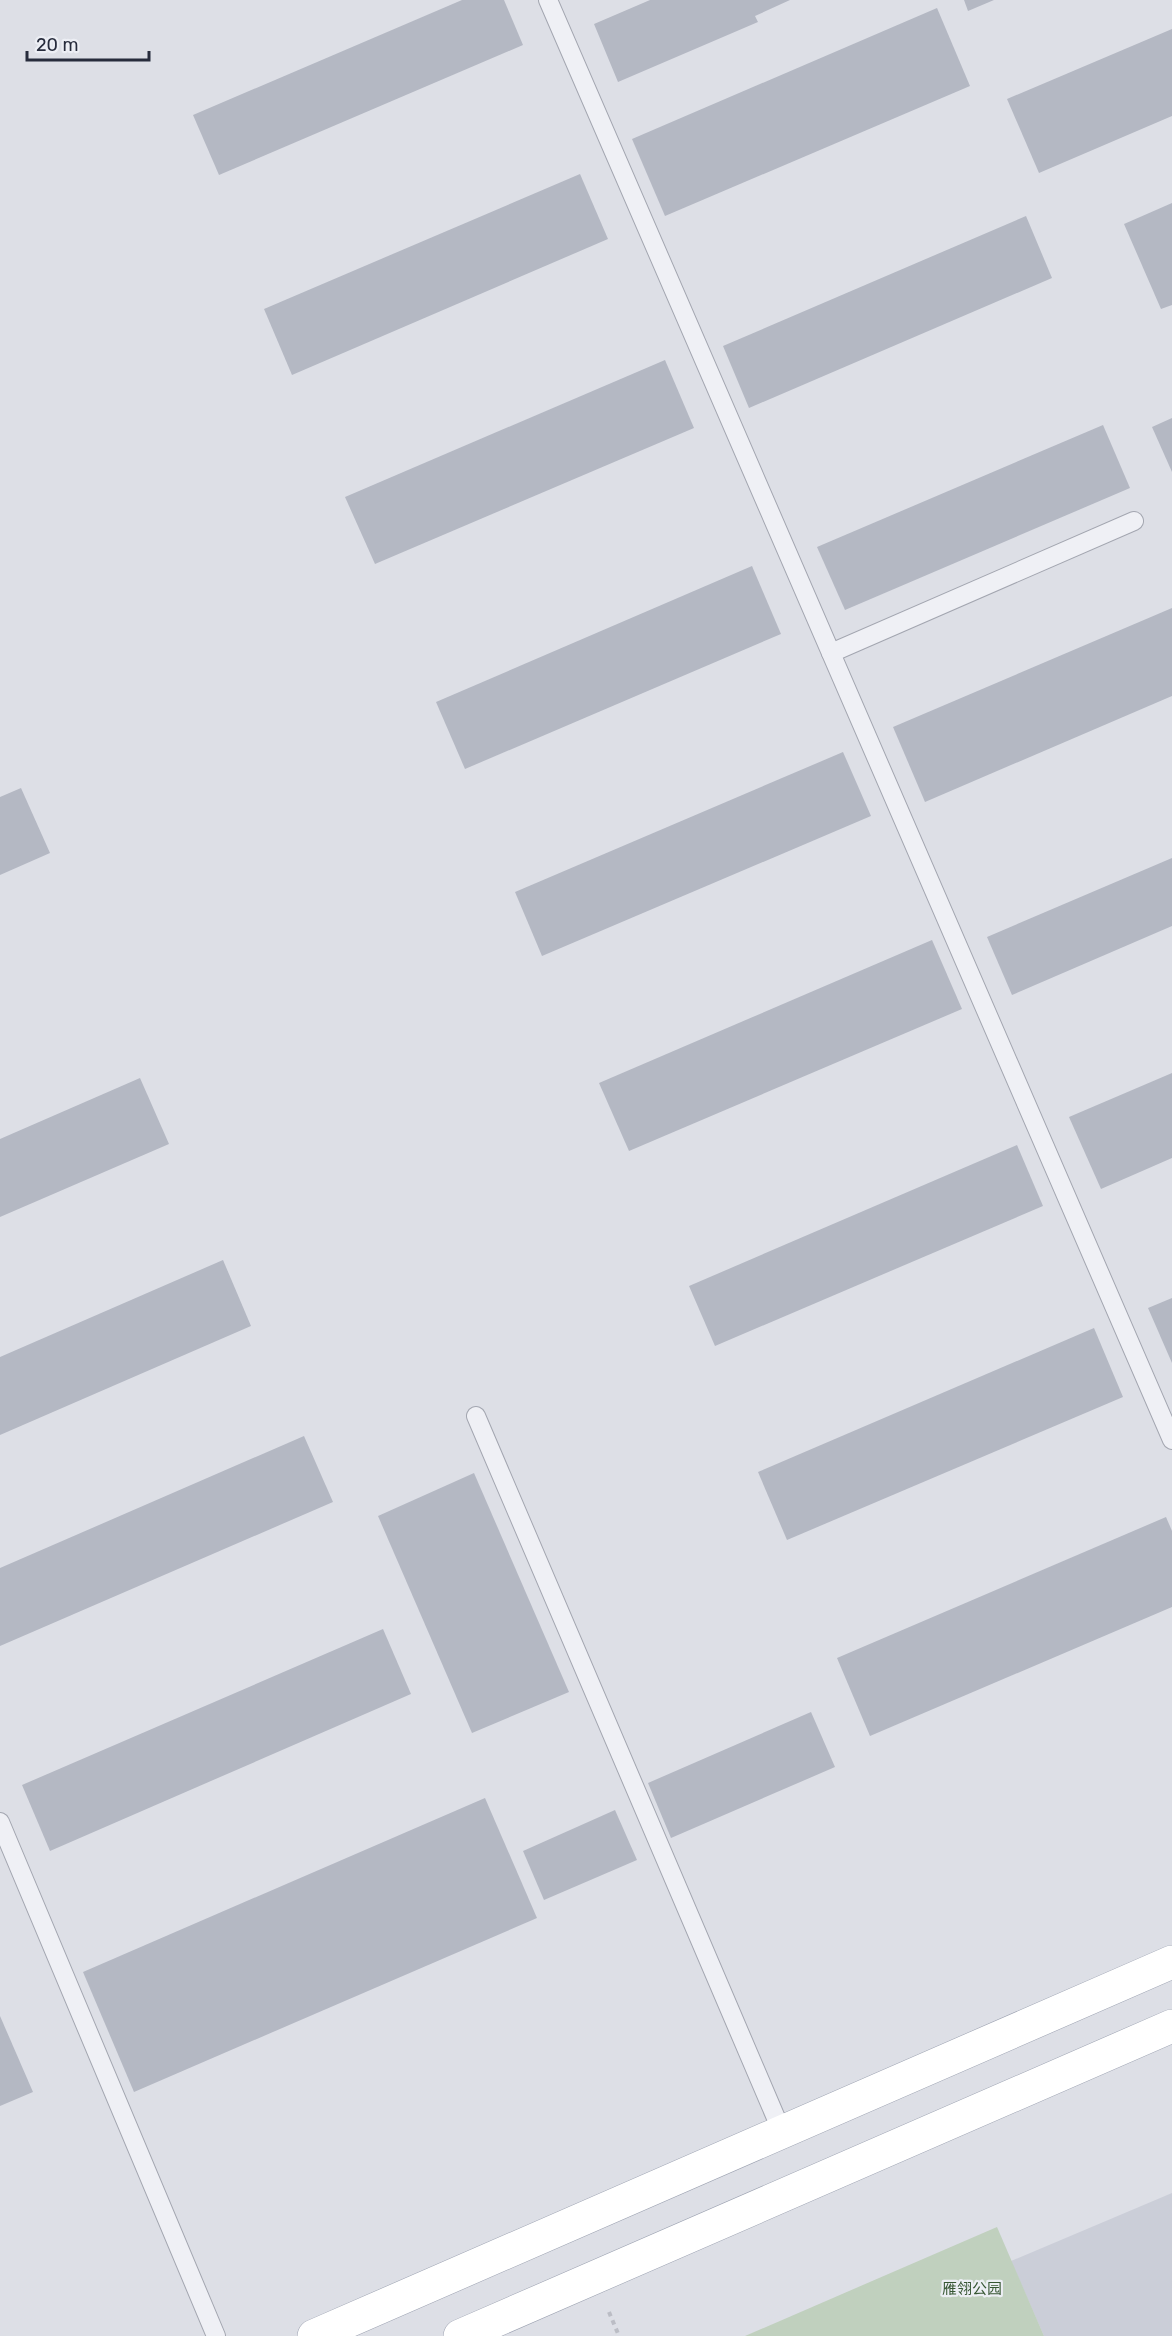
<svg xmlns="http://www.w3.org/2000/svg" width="1172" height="2336" font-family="Rubik,'Noto Sans SC',sans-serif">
	<rect width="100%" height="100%" fill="#dddfe6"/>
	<path fill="#cbced8" d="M 1172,2193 L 1172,2336 L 1044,2336 L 1011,2261 Z"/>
	<path fill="#c0d0be" d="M 997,2227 L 1044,2336 L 745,2336 Z"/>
	<g fill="#b4b8c3">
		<path d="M 462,0 L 504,0 L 523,45 L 219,175 L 193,115 Z"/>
		<path d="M 650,0 L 790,0 L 755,16 L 758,22 L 618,82 L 594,24 Z"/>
		<path d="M 964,0 L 994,0 L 968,11 Z"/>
		<path d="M 937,8 L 970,86 L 665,216 L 632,139 Z"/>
		<path d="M 1172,29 L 1172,116 L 1039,173 L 1007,99 Z"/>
		<path d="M 580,174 L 608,239 L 292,375 L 264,309 Z"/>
		<path d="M 1172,203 L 1172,305 L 1161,309 L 1124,224 Z"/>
		<path d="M 1026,216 L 1052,278 L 749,408 L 723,346 Z"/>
		<path d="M 665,360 L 694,428 L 375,564 L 345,497 Z"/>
		<path d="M 1172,418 L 1172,472 L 1152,427 Z"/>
		<path d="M 1103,425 L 1130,488 L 845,610 L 817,547 Z"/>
		<path d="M 752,566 L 781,634 L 465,769 L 436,702 Z"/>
		<path d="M 1172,608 L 1172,696 L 925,802 L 893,727 Z"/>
		<path d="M 843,752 L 871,816 L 542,956 L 515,892 Z"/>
		<path d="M 21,788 L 50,853 L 0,875 L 0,797 Z"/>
		<path d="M 1172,858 L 1172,926 L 1012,995 L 987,937 Z"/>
		<path d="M 932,940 L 962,1009 L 629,1151 L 599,1083 Z"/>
		<path d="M 1172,1073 L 1172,1158 L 1101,1189 L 1069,1117 Z"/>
		<path d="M 140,1078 L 169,1144 L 0,1217 L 0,1139 Z"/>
		<path d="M 1017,1145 L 1043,1206 L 715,1346 L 689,1286 Z"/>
		<path d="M 223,1260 L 251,1326 L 0,1435 L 0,1357 Z"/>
		<path d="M 1172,1298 L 1172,1363 L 1148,1308 Z"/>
		<path d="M 1094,1328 L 1123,1397 L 787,1540 L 758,1472 Z"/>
		<path d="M 304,1436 L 333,1502 L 0,1646 L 0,1568 Z"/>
		<path d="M 474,1473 L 569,1692 L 472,1733 L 378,1516 Z"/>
		<path d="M 1166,1517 L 1172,1531 L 1172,1607 L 870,1736 L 837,1658 Z"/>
		<path d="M 383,1629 L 411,1694 L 50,1851 L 22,1785 Z"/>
		<path d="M 811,1712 L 835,1767 L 671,1838 L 648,1783 Z"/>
		<path d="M 485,1798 L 537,1918 L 134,2092 L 83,1972 Z"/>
		<path d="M 615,1810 L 637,1860 L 544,1900 L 523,1851 Z"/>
		<path d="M 0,2016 L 33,2092 L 0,2106 Z"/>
	</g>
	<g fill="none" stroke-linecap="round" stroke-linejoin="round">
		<defs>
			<g id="lane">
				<path d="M 548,0 L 1172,1440"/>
				<path d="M 831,653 L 1134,521"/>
				<path d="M 476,1416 L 782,2132"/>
				<path d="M 0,1822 L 216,2336"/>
			</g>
			<g id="primary">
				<path d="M 314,2336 L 1172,1962"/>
				<path d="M 460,2336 L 1172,2026"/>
			</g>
		</defs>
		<use href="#lane" stroke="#a3a6b0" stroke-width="20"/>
		<use href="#primary" stroke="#9ca2b1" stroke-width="34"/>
		<path stroke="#bbbdc5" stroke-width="4" stroke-dasharray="4.5 4.5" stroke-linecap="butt" d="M 609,2312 L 619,2336"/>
		<use href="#lane" stroke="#eff0f5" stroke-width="18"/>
		<use href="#primary" stroke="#fff" stroke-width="33"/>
	</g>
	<g text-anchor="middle" stroke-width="4.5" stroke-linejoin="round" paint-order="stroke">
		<g font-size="15" fill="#375734" stroke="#eceef4">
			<text x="972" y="2294">雁翎公园</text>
		</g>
	</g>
	<path d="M27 51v9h122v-9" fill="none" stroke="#272c3c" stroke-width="3"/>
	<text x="36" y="51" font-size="18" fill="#272c3c" stroke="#eceef4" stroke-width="4.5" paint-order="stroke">20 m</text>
</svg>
